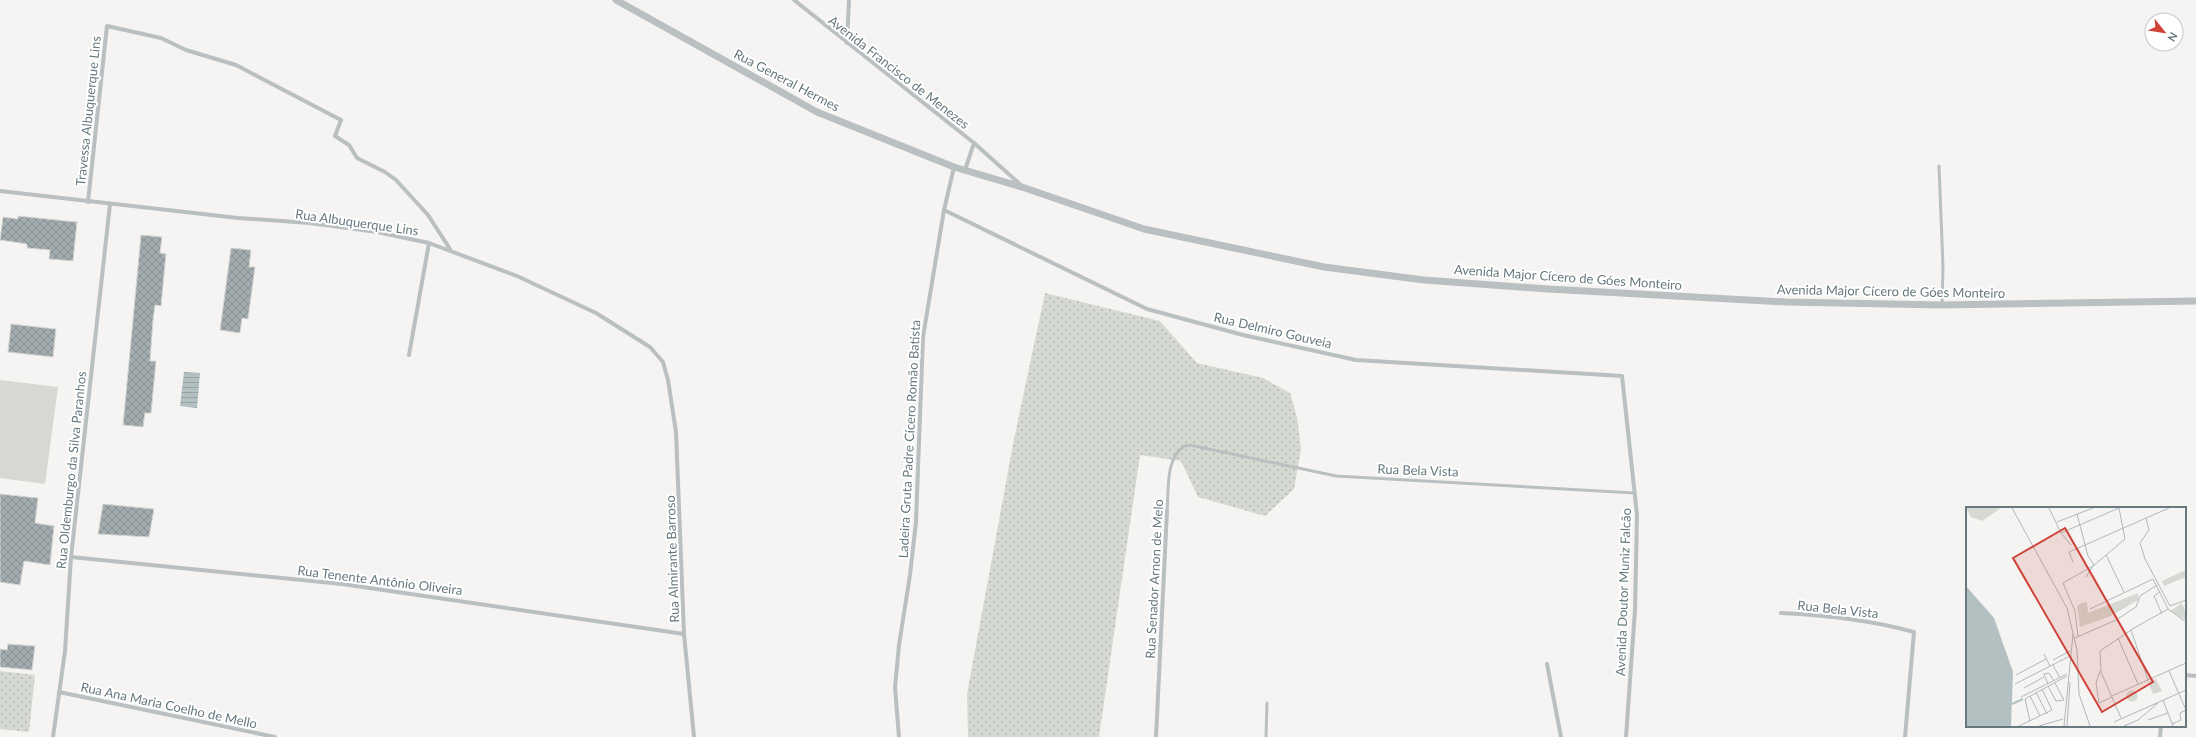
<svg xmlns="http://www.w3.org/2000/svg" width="2196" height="737" font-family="Lato,sans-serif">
	<defs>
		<pattern id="grass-dots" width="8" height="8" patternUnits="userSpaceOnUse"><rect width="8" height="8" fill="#d5d9d1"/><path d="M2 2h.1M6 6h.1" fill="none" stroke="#b1b5af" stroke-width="1.8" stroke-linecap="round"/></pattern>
		<pattern id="water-rules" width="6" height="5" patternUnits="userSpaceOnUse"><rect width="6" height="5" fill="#b3c0c2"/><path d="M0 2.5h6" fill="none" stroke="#95a1a3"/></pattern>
		<pattern id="building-cross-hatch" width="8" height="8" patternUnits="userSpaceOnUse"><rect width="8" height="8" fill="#a2abae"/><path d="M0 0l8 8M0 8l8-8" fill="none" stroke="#889093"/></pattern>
	</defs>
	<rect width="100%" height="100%" fill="#f5f4f2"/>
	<g fill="url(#grass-dots)">
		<path d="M 1045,293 L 1160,321 L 1197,363 L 1263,378 L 1290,393 L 1297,417 L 1301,449 L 1294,489 L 1265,516 L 1198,497 L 1181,461 L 1140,455 L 1099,737 L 968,737 L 967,694 L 1014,439 Z"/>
		<path d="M 0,671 L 35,675 L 29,732 L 0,729 Z"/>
	</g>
	<path fill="#d5d9d1" d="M 0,380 L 58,387 L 45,484 L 0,478 Z"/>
	<path fill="url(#water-rules)" d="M 184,372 L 200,373 L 197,408 L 180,406 Z"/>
	<g fill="url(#building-cross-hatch)" stroke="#d6d6d4">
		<path d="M 18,216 L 77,222 L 73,261 L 49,259 L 50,250 L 27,248 L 27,244 L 0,240 L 3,217 L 18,219 Z"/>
		<path d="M 141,235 L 162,237 L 160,253 L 166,254 L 161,306 L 155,305 L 153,320 L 150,361 L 156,361 L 151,413 L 145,413 L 143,427 L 123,425 Z"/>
		<path d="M 231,248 L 251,250 L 249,267 L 255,267 L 248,319 L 242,318 L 240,333 L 220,330 Z"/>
		<path d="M 11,324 L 56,329 L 53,357 L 8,352 Z"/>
		<path d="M 0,494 L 38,498 L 35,523 L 54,526 L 50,565 L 24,561 L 20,585 L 0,582 Z"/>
		<path d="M 103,504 L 154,509 L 149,537 L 98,534 Z"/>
		<path d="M 8,644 L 35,646 L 32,670 L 0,667 L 0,649 L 7,650 Z"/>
	</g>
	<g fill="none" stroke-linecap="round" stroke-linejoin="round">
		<g stroke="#babfc1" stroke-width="3">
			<path d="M 1939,166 L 1943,267 L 1942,305"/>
			<path d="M 1167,511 C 1169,490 1165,459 1184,446 L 1190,445 L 1336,476 L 1635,493"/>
			<path d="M 1266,737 L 1267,703"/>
		</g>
		<g stroke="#babfc1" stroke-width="4">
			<path d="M 794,0 L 974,143 L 1022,186"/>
			<path d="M 847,43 L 849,0"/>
			<path d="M 965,170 L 974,143"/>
			<path d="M 0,191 L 238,218 L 310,223 L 377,232 L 429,243 L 517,276 L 596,313 L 650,347 L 663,362 L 668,380 L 676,432 L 684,634 L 694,737"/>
			<path d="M 88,202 L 107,26 L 161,38 L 186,50 L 236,65 L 341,120 L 335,136 L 349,145 L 357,158 L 385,172 L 396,180 L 428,215 L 450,249"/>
			<path d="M 944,210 L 1147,309 L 1243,335 L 1356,360 L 1622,376 L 1637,515 L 1635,610 L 1626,737"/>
			<path d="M 409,355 L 429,243"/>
			<path d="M 71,557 L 342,584 L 684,634"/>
			<path d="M 1781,613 C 1827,615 1870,620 1914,632 L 1905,737"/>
			<path d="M 1547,664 L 1561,737"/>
			<path d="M 2185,675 L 2196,676"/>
			<path d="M 59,692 L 275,737"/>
			<path d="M 53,737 L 65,651 L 71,557 L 110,204"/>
			<path d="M 899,737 L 895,687 L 899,645 L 910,575 L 916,522 L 923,337 L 944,210 L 954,167"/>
			<path d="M 1156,737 L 1167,511"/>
			<path d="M 2160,737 L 2161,726"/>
		</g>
		<path stroke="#babfc1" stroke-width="7" d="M 616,0 L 817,112 L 954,167 L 1025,188 L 1144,229 L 1324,267 L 1424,280 L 1548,289 L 1786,302 L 1942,305 L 2196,301"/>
	</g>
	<g text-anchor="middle" stroke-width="4" stroke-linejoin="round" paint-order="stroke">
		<g font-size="13" fill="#67797f" stroke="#fff">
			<text transform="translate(899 72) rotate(38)" y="5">Avenida Francisco de Menezes</text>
			<text transform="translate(787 80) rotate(28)" y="5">Rua General Hermes</text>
			<text transform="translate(88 111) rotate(-84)" y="5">Travessa Albuquerque Lins</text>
			<text transform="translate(357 222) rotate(8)" y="5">Rua Albuquerque Lins</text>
			<text transform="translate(1568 277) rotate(4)" y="5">Avenida Major Cícero de Góes Monteiro</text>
			<text transform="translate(1891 291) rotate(1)" y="5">Avenida Major Cícero de Góes Monteiro</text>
			<text transform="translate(1273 330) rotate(13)" y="5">Rua Delmiro Gouveia</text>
			<text transform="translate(909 439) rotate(-87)" y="5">Ladeira Gruta Padre Cícero Romão Batista</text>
			<text transform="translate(71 470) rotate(-84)" y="5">Rua Oldemburgo da Silva Paranhos</text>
			<text transform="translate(1418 470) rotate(2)" y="5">Rua Bela Vista</text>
			<text transform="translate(672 559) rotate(-92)" y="5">Rua Almirante Barroso</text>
			<text transform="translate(1154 579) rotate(-87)" y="5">Rua Senador Arnon de Melo</text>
			<text transform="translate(380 580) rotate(7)" y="5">Rua Tenente Antônio Oliveira</text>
			<text transform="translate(1623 592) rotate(-88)" y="5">Avenida Doutor Muniz Falcão</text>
			<text transform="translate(1838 609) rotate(6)" y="5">Rua Bela Vista</text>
			<text transform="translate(169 705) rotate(12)" y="5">Rua Ana Maria Coelho de Mello</text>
		</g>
	</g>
	<g transform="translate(1966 507)">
		<rect width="220" height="220" fill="#f5f4f2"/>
		<path d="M 172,86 L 172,93 L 145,109 L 114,120 L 111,99 L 115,96 L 121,95 L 122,106 ZM 190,172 L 196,184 L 187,187 L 182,175 Z" fill="#d5d9d1"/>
		<path d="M 0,1 L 35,1 L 16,14 L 5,10 ZM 220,63 L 220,70 L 198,79 L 196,74 ZM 216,96 L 220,106 L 220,113 L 204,104 ZM160.5 189a5.5 5.5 0 1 1 11 0a5.5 5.5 0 1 1-11 0Z" fill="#d5d9d1"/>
		<path d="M 0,79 L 28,111 L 47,165 L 45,219 L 0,219 Z" fill="#b3c0c2"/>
		<path fill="none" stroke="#b3c0c2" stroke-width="2" d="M 46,197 L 57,192"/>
		<path fill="none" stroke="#afb8ba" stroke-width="1" d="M 46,1 L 101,101 L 111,143 L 113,187 L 124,219M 83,1 L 95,26 L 105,38M 111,7 L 122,49 L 128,58M 180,11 L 183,23 L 174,36 L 179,52 L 204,99M 91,15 L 127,1M 95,26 L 153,1M 140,48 L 158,85M 107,55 L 103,45 L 203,1M 120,70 L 127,59M 194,85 L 188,89 L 196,107M 204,99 L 220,93M 124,102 L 187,72 L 202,102 L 220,115M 165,123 L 182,173M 112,130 L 109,104 L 97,76 L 127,59 L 159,32 L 153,1M 109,131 L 150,113 L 170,100 L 174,89 L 191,78M 152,131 L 172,177M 78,147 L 84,159M 87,153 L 104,144M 87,158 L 94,171M 134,164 L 130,176 L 133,196 L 146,190M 203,164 L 220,203M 50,168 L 80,152M 89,176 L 98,193M 49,177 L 104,149M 82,177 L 78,167 L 83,166 L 88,174M 82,179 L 90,194 L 98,193M 58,181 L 78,170M 70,185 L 81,207M 64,189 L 74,209M 146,189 L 220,156M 55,190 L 101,167M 197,193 L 207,219M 155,211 L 135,165 L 134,144 L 168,121 L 202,102M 182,213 L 202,206M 64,214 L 59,192 L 101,169M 148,215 L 220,183M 206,217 L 215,213 L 214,206 L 220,203M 53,219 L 86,203 L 76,182M 73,219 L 97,212M 98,219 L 107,127M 101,219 L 104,175M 158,219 L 172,213 L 192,196"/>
		<path fill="#cf4237" fill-opacity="0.15" stroke="#cf4237" stroke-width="2" d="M 99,21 L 187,175 L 136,205 L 47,51 Z"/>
		<rect width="220" height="220" fill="none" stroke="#67797f" stroke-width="2"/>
	</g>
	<g transform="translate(2164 32) rotate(120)"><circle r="19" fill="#ffffff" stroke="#c2c9cc"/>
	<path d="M0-3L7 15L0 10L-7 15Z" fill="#cf4237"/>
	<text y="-6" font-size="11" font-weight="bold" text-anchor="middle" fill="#67797f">N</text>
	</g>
</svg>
